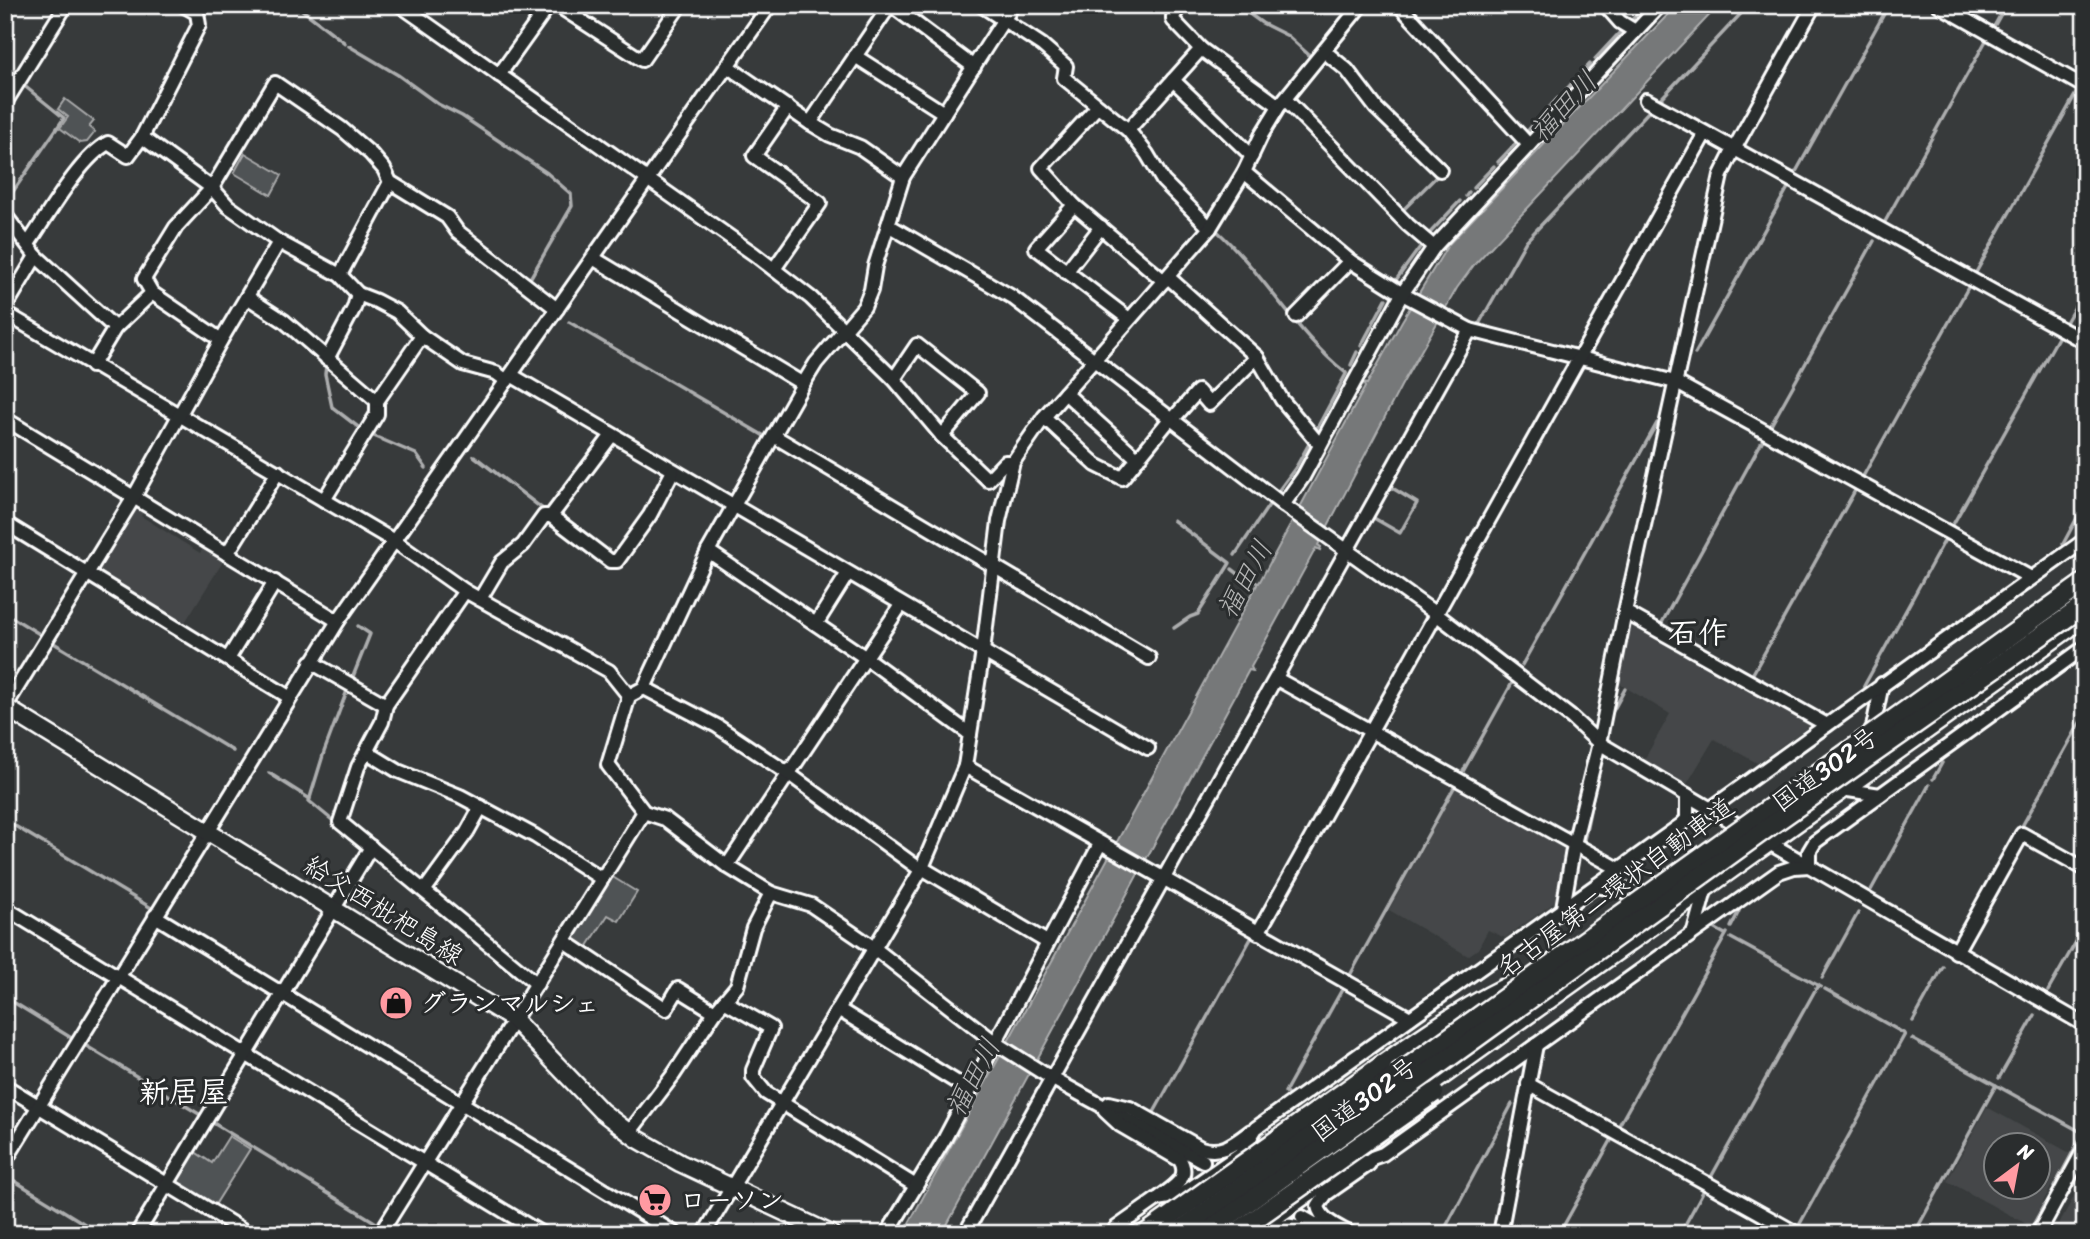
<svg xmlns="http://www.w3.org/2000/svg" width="2090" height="1239" font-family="Sriracha,'Klee One',sans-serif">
	<rect width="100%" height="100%" fill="#373a3b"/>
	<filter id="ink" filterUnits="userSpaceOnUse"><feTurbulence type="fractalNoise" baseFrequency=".0143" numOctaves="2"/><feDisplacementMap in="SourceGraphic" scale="14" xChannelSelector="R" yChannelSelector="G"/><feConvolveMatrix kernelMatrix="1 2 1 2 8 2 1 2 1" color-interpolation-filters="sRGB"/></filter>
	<g filter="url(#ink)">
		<g fill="#444748" fill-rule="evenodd">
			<path d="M 141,505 L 146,508 L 141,516 L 200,553 L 205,545 L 226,557 L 182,627 L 98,576 L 95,568 L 133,506 Z"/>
			<path d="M 1631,623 L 1810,720 L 1811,725 L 1757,763 L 1714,739 L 1687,784 L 1644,760 L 1670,714 L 1618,683 Z"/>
			<path d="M 1456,787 L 1567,847 L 1555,902 L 1505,938 L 1488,930 L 1478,949 L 1468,956 L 1389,910 Z"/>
			<path d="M 1987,1107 L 2070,1153 L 2030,1226 L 1947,1181 ZM 2038,1144 L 2038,1186 L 1996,1186 L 1996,1144 Z"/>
			<path d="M 2085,1177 L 2085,1234 L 2053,1234 Z"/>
		</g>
		<g fill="#505354" stroke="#a8a9aa" stroke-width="2">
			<path d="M 65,99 L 94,121 L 89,127 L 95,132 L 87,142 L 80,143 L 60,128 L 68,117 L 58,109 Z"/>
			<path d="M 245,153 L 282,175 L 271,195 L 234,173 Z"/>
			<path d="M 611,876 L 637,892 L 619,921 L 608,915 L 586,949 L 571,940 Z"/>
			<path d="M 229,1136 L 250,1149 L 213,1208 L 172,1182 L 192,1150 L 212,1163 Z"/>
		</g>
		<path fill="#767879" stroke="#adaeaf" stroke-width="2" d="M 1677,5 L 1719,5 L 1474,265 L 1457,288 L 1401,386 L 1318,545 L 1321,547 L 1320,550 L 1316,548 L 1251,667 L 1253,671 L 1249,670 L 942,1234 L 903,1234 L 1257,585 L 1256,582 L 1259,583 L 1365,387 L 1363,383 L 1367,384 L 1402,321 L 1448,245 Z"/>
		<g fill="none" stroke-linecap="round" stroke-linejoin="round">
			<g stroke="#adaeaf" stroke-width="3.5">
				<path d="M 296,5 L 345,43"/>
				<path d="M 1237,5 L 1262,23 L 1288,36 L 1310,56"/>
				<path d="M 1629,23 L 1646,5"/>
				<path d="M 1992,30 L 2006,5"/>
				<path d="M 349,46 L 398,75 L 438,104 L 462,116 L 547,173 L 571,194 L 572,206 L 528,282"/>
				<path d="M 1595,59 L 1623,29"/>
				<path d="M 1582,73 L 1590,64"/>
				<path d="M 1564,92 L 1576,79"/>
				<path d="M 1657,103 L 1749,5"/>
				<path d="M 1544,113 L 1558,98"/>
				<path d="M 1525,134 L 1539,118"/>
				<path d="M 1498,162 L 1518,141"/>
				<path d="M 1793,177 L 1889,5"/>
				<path d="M 1473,188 L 1494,166"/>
				<path d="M 1466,196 L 1469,192"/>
				<path d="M 5,203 L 64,118 L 22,84"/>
				<path d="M 1400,213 L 1438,175 L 1436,172"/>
				<path d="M 1882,227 L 1988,37"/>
				<path d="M 1216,230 C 1264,273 1295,333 1346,373"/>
				<path d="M 1427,236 L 1460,201"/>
				<path d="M 1974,276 L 2079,88"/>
				<path d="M 1396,280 L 1423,243"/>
				<path d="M 569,322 L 766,437"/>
				<path d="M 1479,324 L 1526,241 L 1652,108 L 1655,110"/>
				<path d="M 2064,326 L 2085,289"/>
				<path d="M 1361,346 L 1386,299"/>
				<path d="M 1574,353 L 1607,297"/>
				<path d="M 1695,354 L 1790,184"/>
				<path d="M 1351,365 L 1357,352"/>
				<path d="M 326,366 L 325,374 L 332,407 L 362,430"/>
				<path d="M 5,412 L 39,432"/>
				<path d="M 1770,427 L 1874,241"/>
				<path d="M 1315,432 L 1346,374"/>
				<path d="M 369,434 L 416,454 L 426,468"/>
				<path d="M 44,435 L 108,473"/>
				<path d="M 474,456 L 544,510"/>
				<path d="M 114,477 L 130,487"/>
				<path d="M 1861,480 L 1970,284"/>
				<path d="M 1279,490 L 1296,467 L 1310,442"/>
				<path d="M 144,495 L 178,516"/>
				<path d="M 1173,520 L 1230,563 L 1198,614 L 1190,617 L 1174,628"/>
				<path d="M 1370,521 L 1372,517 L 1400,533 L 1417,503 L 1389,486"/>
				<path d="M 192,525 L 226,546"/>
				<path d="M 1951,528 L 2060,334 L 2057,332"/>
				<path d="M 2063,544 L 2085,503"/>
				<path d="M 1235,555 L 1269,505"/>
				<path d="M 1232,569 L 1241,576"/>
				<path d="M 1453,572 L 1570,361 L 1568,360"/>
				<path d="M 5,613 L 41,635"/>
				<path d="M 1659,628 L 1765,436"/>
				<path d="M 52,642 L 233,751"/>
				<path d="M 1522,665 L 1657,423"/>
				<path d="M 1751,677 L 1857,487"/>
				<path d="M 352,679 L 370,634 L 358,626"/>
				<path d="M 1864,686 L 1947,536"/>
				<path d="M 1886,691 L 2085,549"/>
				<path d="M 1613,711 L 1625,689"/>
				<path d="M 269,773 L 310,799"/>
				<path d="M 1461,775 L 1512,683"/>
				<path d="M 1933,779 L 1942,763"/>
				<path d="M 1746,791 L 1872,701"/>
				<path d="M 5,820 L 153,909"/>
				<path d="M 1203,821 L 1221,789"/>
				<path d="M 337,824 L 309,801 L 324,752 L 348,688"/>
				<path d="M 2021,828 L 2085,714"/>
				<path d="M 1583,845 L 1598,772"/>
				<path d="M 1188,848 L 1200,827"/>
				<path d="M 1173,876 L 1184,855"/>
				<path d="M 1614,880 L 1638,863"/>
				<path d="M 1616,881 L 1631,882"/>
				<path d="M 1871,890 L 1929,785"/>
				<path d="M 1153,911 L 1165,889"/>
				<path d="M 1731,927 L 1739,911"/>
				<path d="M 1714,928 L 1725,934"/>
				<path d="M 1731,938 L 1821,987"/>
				<path d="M 1137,939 L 1149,918"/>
				<path d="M 1122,966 L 1135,944"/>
				<path d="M 1349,977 L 1456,784"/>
				<path d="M 1822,978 L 1858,913"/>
				<path d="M 2048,991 L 2085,926"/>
				<path d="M 1106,995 L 1119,972"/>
				<path d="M 5,997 L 73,1039"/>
				<path d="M 1913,1021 L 1943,967"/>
				<path d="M 1091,1022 L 1101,1004"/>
				<path d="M 1912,1039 L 2083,1133 L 2054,1187"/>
				<path d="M 83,1044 L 204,1117"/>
				<path d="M 1076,1049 L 1088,1027"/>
				<path d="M 1062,1073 L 1073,1054"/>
				<path d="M 1999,1078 L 2035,1015"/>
				<path d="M 1287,1094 L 1285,1092 L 1344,986"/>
				<path d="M 1289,1113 L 1599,891"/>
				<path d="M 1153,1114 L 1253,935"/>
				<path d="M 210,1121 L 378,1224"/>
				<path d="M 1617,1129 L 1727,933"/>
				<path d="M 5,1175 L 101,1234"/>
				<path d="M 1710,1179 L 1818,985"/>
				<path d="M 677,1228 L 687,1234"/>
				<path d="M 1797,1229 L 1905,1034 L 1825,989"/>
				<path d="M 973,1234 L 1051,1095"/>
				<path d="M 1442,1234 L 1512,1104"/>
				<path d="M 1559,1234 L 1613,1137"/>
				<path d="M 1680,1234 L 1705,1188"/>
				<path d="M 1914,1234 L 1996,1085"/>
				<path d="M 2028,1234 L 2044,1205"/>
			</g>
			<defs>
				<g id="minor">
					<path d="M 400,5 L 754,254 L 811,298 L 894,379 L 942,436 L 988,480 L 1005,462 L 1013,462"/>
					<path d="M 557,5 L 642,60 L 680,5"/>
					<path d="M 891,5 L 974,67"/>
					<path d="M 981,5 L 1042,45 L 1066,66 L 1064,78 L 1128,130 L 1147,154 L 1163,181 L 1210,228"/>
					<path d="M 1013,5 L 903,177 L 888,225 L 1012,297 L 1286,507 L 1436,614 L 1572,718 L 1599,743 L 1748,831"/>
					<path d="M 1180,5 L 1173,17 L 1173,20 L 1201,49 L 1279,106"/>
					<path d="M 1399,5 L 1529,145"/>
					<path d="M 1605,5 L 1620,22 L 1635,31"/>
					<path d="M 1939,5 L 2085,87"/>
					<path d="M 1324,51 L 1347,70 L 1376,108 L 1440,170"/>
					<path d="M 855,56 L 944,113"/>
					<path d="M 727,66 L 810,123 L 830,135 L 860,147 L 903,177"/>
					<path d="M 499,75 L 549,5"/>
					<path d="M 1173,80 L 1252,156"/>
					<path d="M 1285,99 L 1408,225 L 1434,247"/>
					<path d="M 1646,100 L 2085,342"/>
					<path d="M 5,103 L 66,5"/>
					<path d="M 1098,106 L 1041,168 L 1074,205 L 1164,281"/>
					<path d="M 810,123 L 890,5"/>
					<path d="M 1128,130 L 1201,49"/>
					<path d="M 142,137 L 212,188 L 228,206 L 279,242 L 340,275 L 358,294 L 376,301 L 397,312 L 422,336 L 463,364 L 496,373 L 507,381"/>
					<path d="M 1244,172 L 1350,261 L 1406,296 L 1470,330 L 1675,382 L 2031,578"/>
					<path d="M 1074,205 L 1036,248 L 1129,319"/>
					<path d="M 5,215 L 36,256 L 115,328"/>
					<path d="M 28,244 C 48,215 79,159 108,143 L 128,156 L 142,137 L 199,25 L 197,13 L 183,5"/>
					<path d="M 593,258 L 803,384"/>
					<path d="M 774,269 L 820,203 L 754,156 L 788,107"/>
					<path d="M 1066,272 L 1101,227"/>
					<path d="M 340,275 L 390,182"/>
					<path d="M 1168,277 L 1257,357 L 1209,404 L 1198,391 L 1172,420"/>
					<path d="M 152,293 L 221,340"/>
					<path d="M 247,297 L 284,321 L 377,401 L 377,414 L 324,500"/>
					<path d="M 5,308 L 36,256"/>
					<path d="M 5,313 L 394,541 L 465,591 L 609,671 L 629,696"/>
					<path d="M 1296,316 L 1350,261"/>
					<path d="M 1257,357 L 1282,400 L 1320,445"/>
					<path d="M 327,359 L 354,308 L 358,294"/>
					<path d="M 92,366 L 115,328 L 152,293 L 144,279 L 176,227 L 212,188 L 275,83 L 342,129 L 371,154 L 384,169 L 390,182 L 447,217 L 457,231 L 557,309"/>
					<path d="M 511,375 L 1148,748"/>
					<path d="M 894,379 L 917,345 L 978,393 L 942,436"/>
					<path d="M 1065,393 L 1138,459"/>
					<path d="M 377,401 L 422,336"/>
					<path d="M 1044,417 L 1096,465 L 1122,478 L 1170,419"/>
					<path d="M 5,419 L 338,621"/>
					<path d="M 774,436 L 1149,658"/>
					<path d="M 1283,505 L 1303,477 L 1402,294 L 1434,247 L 1660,5"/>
					<path d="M 551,516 L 612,435"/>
					<path d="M 5,523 L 289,697"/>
					<path d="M 708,551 L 866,658 L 970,734"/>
					<path d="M 227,554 L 278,472"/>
					<path d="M 465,591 L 386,705 L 382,722 L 358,767 L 340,822 L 537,984"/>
					<path d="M 480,599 L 502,562 L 523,545 L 544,516 L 551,516 L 610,561 L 617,561 L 650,515 L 673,471"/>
					<path d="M 1625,612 L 1827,725"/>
					<path d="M 816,624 L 848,573"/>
					<path d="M 228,659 L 275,582"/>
					<path d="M 311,662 L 386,705"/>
					<path d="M 1277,679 L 1619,869"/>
					<path d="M 644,688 L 708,551 L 803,384 L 816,363 L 864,307 L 871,290 L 875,266 L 888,225"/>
					<path d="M 5,707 L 134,497 L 221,340 L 279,242"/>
					<path d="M 1871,737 L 1882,684"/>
					<path d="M 367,752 L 398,771 L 460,796 L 535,836 L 602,879"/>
					<path d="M 965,766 L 1410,1018"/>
					<path d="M 1842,789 L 1880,795"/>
					<path d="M 1710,809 L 2085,540"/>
					<path d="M 1764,840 L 2085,1025"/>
					<path d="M 727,866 L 901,605"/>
					<path d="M 922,868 L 1047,942"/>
					<path d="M 921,870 L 789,774 L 717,726 L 644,688 L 629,696 L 608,765 L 644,812 L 665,819 L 727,866 L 771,893 L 811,905 L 874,948 L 997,1044 L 1051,1078 L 1203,1161"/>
					<path d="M 1596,886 L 1651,895"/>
					<path d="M 424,891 L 467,832 L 481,807"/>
					<path d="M 5,908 L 542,1234"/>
					<path d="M 1563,908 L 1574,844 L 1599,743 L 1625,612 L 1721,175 L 1734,149 L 1814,5"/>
					<path d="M 155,916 L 676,1234"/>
					<path d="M 1694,931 L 1706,887"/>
					<path d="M 1258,933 L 1705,133"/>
					<path d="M 564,941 L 666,1009 L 678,989 L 715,1012"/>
					<path d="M 1956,952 L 2022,834 L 2085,869"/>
					<path d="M 724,1001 L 771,1028 L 753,1070 L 753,1077 L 766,1093 L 916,1186"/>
					<path d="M 838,1009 L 963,1086"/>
					<path d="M 1528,1084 L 1798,1234"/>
					<path d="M 5,1086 L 249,1234"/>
					<path d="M 1109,1103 L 1130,1108 L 1201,1148 C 1222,1155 1235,1143 1251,1131"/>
					<path d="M 1105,1111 L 1120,1125 L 1180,1160 C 1191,1178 1173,1187 1160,1197"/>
					<path d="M 629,1133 L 674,1074 L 715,1012 L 737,986 L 753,928 L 771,893"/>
					<path d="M 5,1161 L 338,621 L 770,5"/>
					<path d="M 1302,1217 L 1332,1234"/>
					<path d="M 137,1234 L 371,847"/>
					<path d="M 380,1234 L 644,812"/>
					<path d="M 704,1234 L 921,870 L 965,766 L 983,651 L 999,521 L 1013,462 L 1044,417 L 1210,228 L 1244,172 L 1262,134 L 1279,106 L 1361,5"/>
					<path d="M 887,1234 L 945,1138 L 1100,844"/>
					<path d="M 965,1234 L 1470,330"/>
					<path d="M 1117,1234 L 1116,1228 L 1157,1199 L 1181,1195 L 1240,1154 L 1256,1128 L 1681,825 L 1687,819 L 1687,795"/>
					<path d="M 1262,1234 L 1275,1219 L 1349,1166 L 1383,1154 L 1779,872 L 1794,867 L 1809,866 L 1809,852 L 1815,842 L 2085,647"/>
					<path d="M 1270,1234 C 1286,1222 1294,1224 1311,1234"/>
					<path d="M 1351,1234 C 1339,1227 1321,1221 1318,1206 L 1326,1194 L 1369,1164"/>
					<path d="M 1500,1234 L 1536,1045"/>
					<path d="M 2038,1234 L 2085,1148"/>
				</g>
				<path id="major" d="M 5,707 L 514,1020 L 601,1111 L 636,1138 L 680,1163 L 831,1234"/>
				<g id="highway">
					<path d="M 1382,1065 C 1427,1034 1472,1002 1522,980"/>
					<path d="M 1220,1234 L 2085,616"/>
				</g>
			</defs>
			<use href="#minor" stroke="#fff" stroke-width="18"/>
			<use href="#major" stroke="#fff" stroke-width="21"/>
			<use href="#highway" stroke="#fff" stroke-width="23"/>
			<use href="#minor" stroke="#2a2d2e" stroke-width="12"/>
			<use href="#major" stroke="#2a2d2e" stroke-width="16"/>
			<use href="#highway" stroke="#2a2d2e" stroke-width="18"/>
			<defs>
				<g id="highway-bridge">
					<path d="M 1145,1234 L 1382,1065"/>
					<path d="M 1175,1234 L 2085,582"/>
					<path d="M 1204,1234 L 1773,824 L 2085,605"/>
					<path d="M 1234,1234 L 1434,1093"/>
				</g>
			</defs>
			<use href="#highway-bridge" stroke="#fff" stroke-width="23" stroke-linecap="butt"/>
			<use href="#highway-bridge" stroke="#2a2d2e" stroke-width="18"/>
		</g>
	</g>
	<defs>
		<symbol id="shop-disc" viewBox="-11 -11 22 22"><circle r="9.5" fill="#ff9aa2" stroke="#2a2d2e"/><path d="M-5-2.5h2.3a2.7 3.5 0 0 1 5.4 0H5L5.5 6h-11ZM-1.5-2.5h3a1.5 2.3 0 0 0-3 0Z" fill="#111"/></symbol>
		<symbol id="supermarket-disc" viewBox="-11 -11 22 22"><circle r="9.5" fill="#ff9aa2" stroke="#2a2d2e"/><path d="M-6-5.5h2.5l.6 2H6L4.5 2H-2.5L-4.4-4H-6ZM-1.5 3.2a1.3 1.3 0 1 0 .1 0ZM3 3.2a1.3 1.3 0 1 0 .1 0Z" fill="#111"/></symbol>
	</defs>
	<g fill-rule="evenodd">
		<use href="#shop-disc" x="377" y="984" width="38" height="38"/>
		<use href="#supermarket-disc" x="636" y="1181" width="38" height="38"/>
	</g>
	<g text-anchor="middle" stroke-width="6" stroke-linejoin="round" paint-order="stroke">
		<g font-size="26" fill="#fff" stroke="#2a2d2e">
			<text transform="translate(1825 769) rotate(-36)" y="9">国道302号</text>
			<text transform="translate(1615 887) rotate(-36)" y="9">名古屋第二環状自動車道</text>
			<text transform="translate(384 910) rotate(32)" y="9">給父西枇杷島線</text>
			<text transform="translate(1364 1099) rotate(-36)" y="9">国道302号</text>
		</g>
		<g font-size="26" font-weight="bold" fill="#fff" stroke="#2a2d2e" text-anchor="start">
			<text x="420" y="1012">グランマルシェ</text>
			<text x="680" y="1209">ローソン</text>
		</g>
		<g font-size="28" font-style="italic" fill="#b4b5b5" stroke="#2a2d2e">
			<text transform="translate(1563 106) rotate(-47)" y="10">福田川</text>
			<text transform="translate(1244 579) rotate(-61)" y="10">福田川</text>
			<text transform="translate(972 1077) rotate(-62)" y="10">福田川</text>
		</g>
		<g font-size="30" font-weight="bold" fill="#fff" stroke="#2a2d2e">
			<text x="1698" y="643">石作</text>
			<text x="184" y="1102">新居屋</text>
		</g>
	</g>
	<rect width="2090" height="1239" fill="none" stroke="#2a2d2e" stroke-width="28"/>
	<rect x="14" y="14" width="2062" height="1211" fill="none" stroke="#fff" stroke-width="2.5" filter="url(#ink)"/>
	<g transform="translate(2017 1166) rotate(32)"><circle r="33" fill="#2a2d2e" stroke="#7f8182" stroke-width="2"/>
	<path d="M0-5L12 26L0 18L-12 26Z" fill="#ff9aa2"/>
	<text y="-10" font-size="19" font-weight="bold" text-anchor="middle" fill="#ffffff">N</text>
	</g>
</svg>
